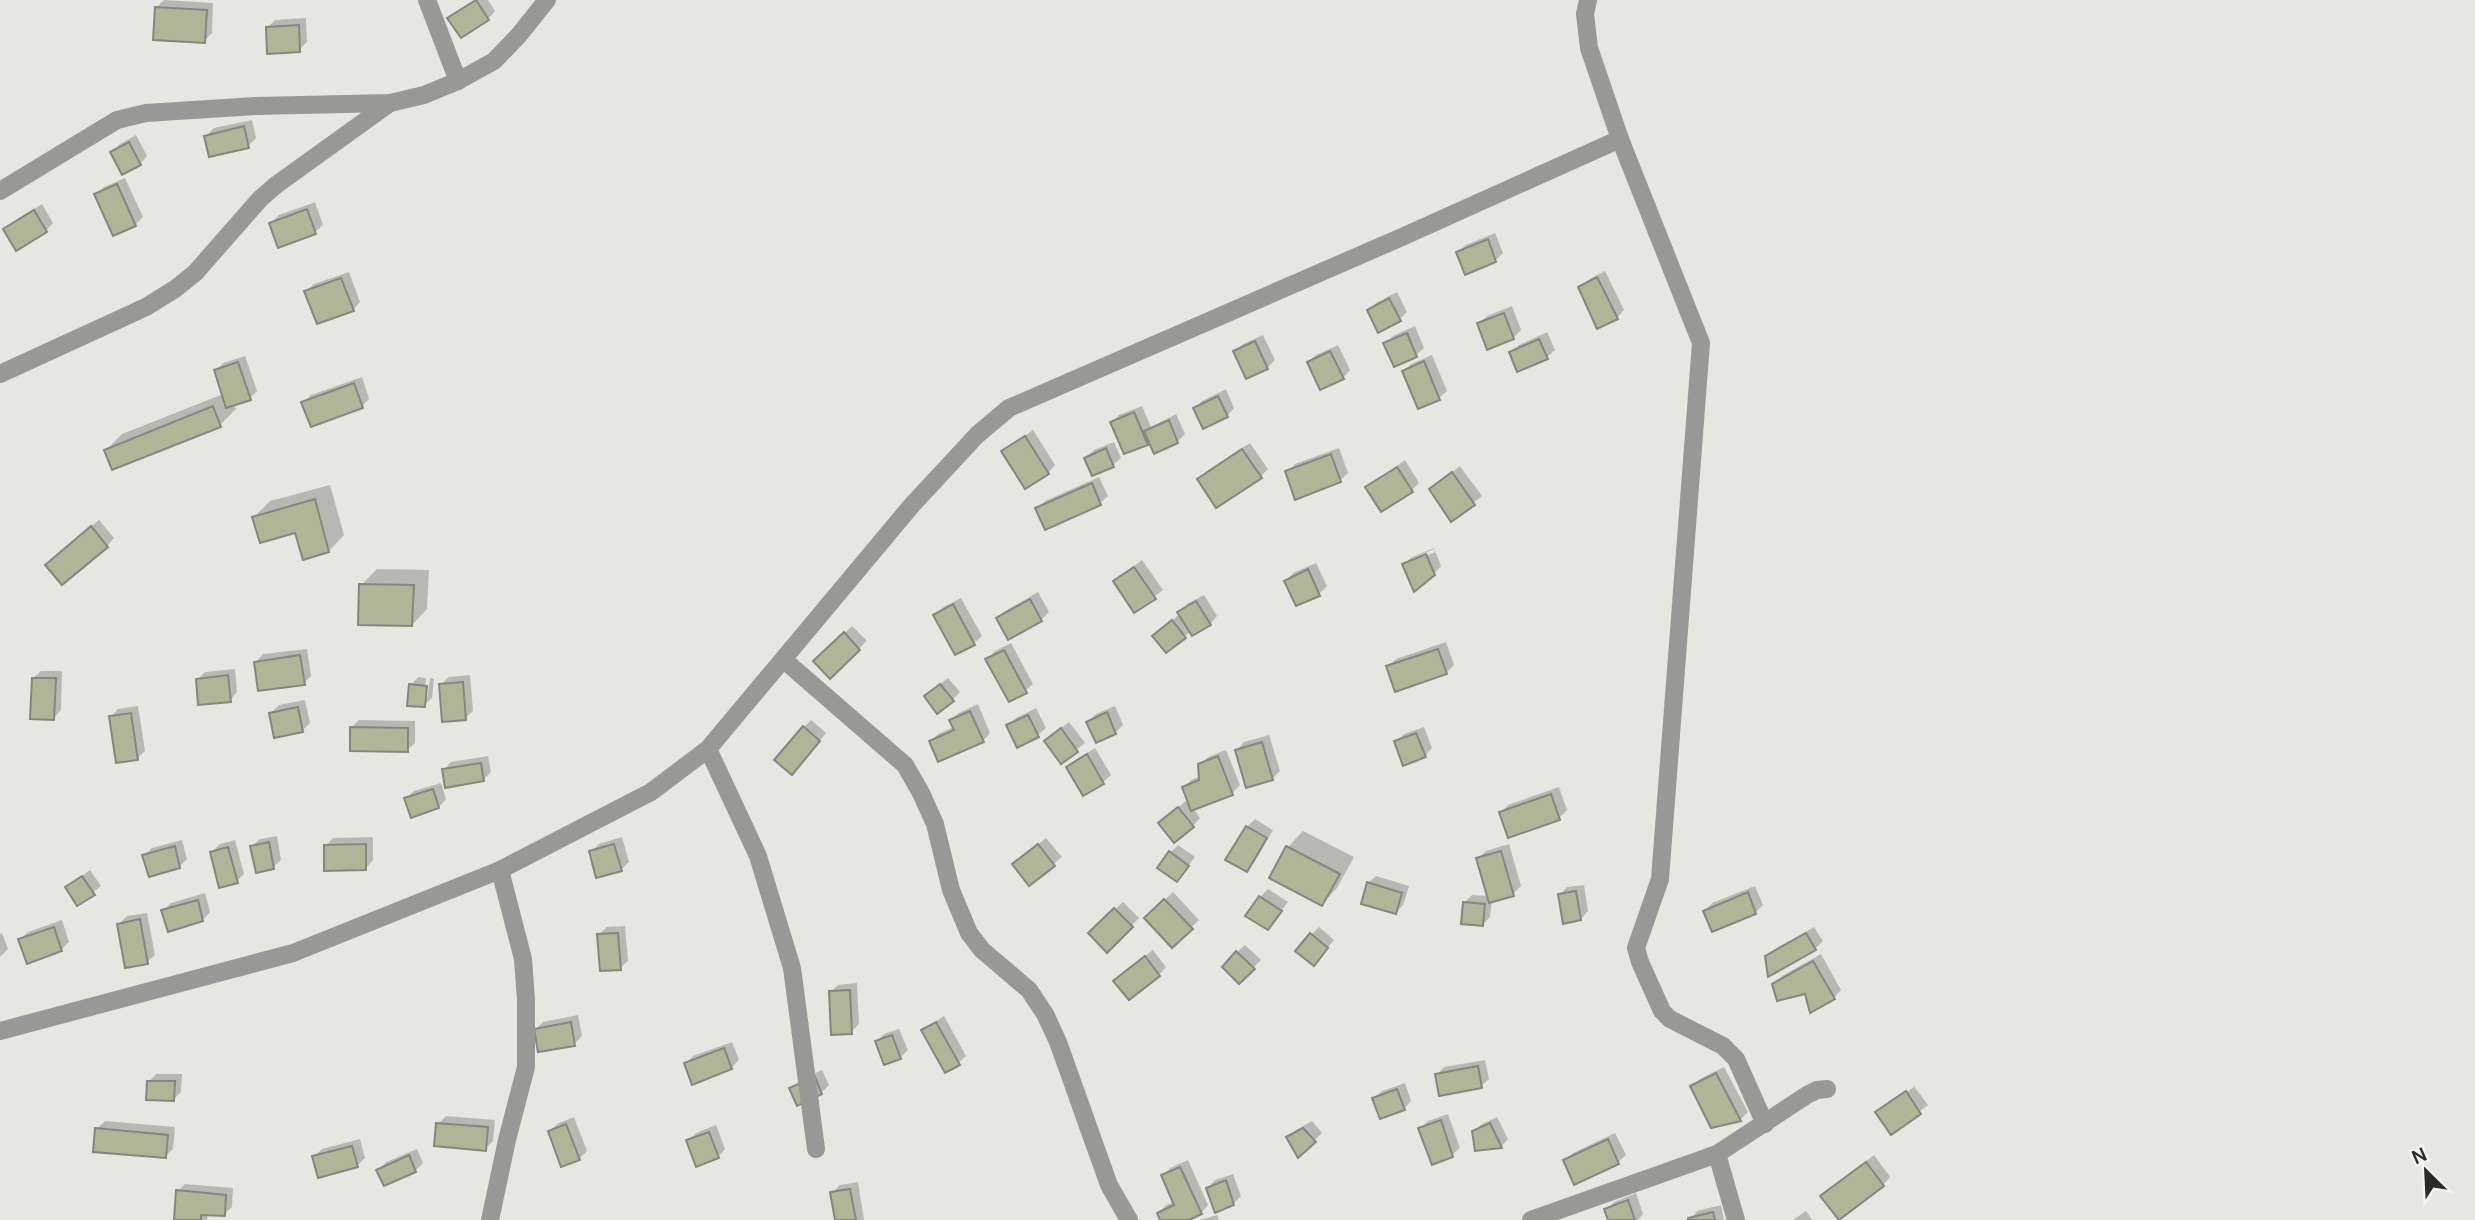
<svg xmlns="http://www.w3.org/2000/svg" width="2475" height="1220" font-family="Manrope,sans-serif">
	<rect width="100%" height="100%" fill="#e6e7e0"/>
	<g fill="#0003" fill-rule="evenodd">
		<path d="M 164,0 L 213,3 L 212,33 L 204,41 L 156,8 Z"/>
		<path d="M 474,0 L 488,0 L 495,11 L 488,19 L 449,19 Z"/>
		<path d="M 306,18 L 307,42 L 299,50 L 267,28 L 275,20 Z"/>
		<path d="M 252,120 L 256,138 L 248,146 L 206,136 L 214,128 Z"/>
		<path d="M 136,135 L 147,156 L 140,164 L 112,152 L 120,144 Z"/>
		<path d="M 125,178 L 143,217 L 135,225 L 96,195 L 104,187 Z"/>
		<path d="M 315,202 L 323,225 L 315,232 L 271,223 L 279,215 Z"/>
		<path d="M 42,204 L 53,223 L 46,231 L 5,229 L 13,222 Z"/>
		<path d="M 1495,233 L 1503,253 L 1495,261 L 1458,252 L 1466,245 Z"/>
		<path d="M 1605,271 L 1624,310 L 1617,318 L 1580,287 L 1588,280 Z"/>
		<path d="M 349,272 L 360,302 L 353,310 L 306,292 L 314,284 Z"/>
		<path d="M 1397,292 L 1407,312 L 1400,319 L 1369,310 L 1376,303 Z"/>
		<path d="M 1512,306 L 1521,330 L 1513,338 L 1479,324 L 1487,316 Z"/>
		<path d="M 1415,326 L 1424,348 L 1416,355 L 1395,365 L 1385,344 L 1393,336 Z"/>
		<path d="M 1547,332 L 1555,350 L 1547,357 L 1511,353 L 1519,345 Z"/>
		<path d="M 1263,335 L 1275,360 L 1267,368 L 1235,352 L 1243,344 Z"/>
		<path d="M 1338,345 L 1350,370 L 1343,378 L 1309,362 L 1316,355 Z"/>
		<path d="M 1432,355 L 1447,391 L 1439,398 L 1419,407 L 1404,371 L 1411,364 Z"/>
		<path d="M 245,356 L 257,391 L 250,398 L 234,404 L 236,409 L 220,425 L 113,468 L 106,450 L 122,434 L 223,394 L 216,371 L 223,363 Z"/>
		<path d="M 362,377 L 369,399 L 362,406 L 303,403 L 311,395 Z"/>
		<path d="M 1226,389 L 1234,408 L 1227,416 L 1195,408 L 1202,401 Z"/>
		<path d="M 1142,406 L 1151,427 L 1176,414 L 1185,434 L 1177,442 L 1150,440 L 1147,443 L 1112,423 L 1119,415 Z"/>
		<path d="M 1033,430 L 1055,465 L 1048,473 L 1004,451 Z"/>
		<path d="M 1114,442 L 1121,458 L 1113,465 L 1093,474 L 1086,458 L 1094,450 Z"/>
		<path d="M 1250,443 L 1268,469 L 1261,476 L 1199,479 L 1206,472 Z"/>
		<path d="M 1339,448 L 1348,473 L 1340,481 L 1287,472 L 1295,464 Z"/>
		<path d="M 1405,460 L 1419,483 L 1412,490 L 1367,487 Z"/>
		<path d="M 1460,466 L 1482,496 L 1452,519 L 1431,489 Z"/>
		<path d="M 1099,477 L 1108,496 L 1100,503 L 1038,509 L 1045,501 Z"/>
		<path d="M 330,485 L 344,535 L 329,551 L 297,531 L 254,517 L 270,501 Z"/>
		<path d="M 99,520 L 114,538 L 107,546 L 54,557 Z"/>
		<path d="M 1434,548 L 1441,566 L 1434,574 L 1404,564 L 1412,557 ZM 1434,549 L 1435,552 L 1411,562 L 1411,559 Z"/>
		<path d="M 1142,560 L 1163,590 L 1135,611 L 1115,581 Z"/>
		<path d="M 1316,563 L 1327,586 L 1319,594 L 1297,604 L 1286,581 L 1293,573 Z"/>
		<path d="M 377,569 L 429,570 L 427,609 L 412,625 L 361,585 Z"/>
		<path d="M 1038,592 L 1049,612 L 1041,620 L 998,618 L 1005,611 Z"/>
		<path d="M 1204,595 L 1217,616 L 1210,624 L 1191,631 L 1167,650 L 1162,628 L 1180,614 L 1187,604 Z"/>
		<path d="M 961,598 L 982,636 L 974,643 L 955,653 L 935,616 L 942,608 Z"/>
		<path d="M 852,626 L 867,641 L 830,676 L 816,661 Z"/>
		<path d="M 1446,642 L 1454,665 L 1446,673 L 1388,667 L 1396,659 Z"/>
		<path d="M 1011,643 L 1033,684 L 1025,691 L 987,659 L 995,651 Z"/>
		<path d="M 307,649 L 311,676 L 304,683 L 256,662 L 263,654 Z"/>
		<path d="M 235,669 L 237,692 L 230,700 L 198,679 L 205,672 Z"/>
		<path d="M 41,671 L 62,671 L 61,710 L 54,718 L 33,678 Z"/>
		<path d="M 470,675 L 473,711 L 465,718 L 441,684 L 449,677 Z"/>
		<path d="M 418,677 L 426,678 L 424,700 L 427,700 L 430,678 L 434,679 L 432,698 L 424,705 L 411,685 Z"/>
		<path d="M 948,678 L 960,692 L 952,700 L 934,689 Z"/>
		<path d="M 305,700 L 310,723 L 302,731 L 271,713 L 279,705 Z"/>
		<path d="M 978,704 L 990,733 L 983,741 L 931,741 L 938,734 L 954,727 L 951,720 L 959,713 Z"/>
		<path d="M 138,706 L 145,751 L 137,758 L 111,717 L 118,709 Z"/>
		<path d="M 1115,706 L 1123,725 L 1115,733 L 1088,722 L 1096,714 Z"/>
		<path d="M 1036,708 L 1046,728 L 1038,735 L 1008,725 L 1016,718 Z"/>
		<path d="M 359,720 L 415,721 L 415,743 L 407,750 L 352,727 Z"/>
		<path d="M 811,720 L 826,733 L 799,765 L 804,727 Z"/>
		<path d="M 1069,722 L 1085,743 L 1061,762 L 1053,734 Z"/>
		<path d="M 1424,727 L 1432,748 L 1425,756 L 1396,742 L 1404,734 Z"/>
		<path d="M 1269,735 L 1280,771 L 1273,778 L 1247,786 L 1237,750 L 1244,742 Z"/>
		<path d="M 1095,748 L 1111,775 L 1103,782 L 1084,794 L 1068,767 L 1076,760 Z"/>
		<path d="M 1226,750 L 1240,785 L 1232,793 L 1193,808 L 1200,818 L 1193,826 L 1168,816 L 1188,799 L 1184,787 L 1191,780 L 1201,776 L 1200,765 L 1208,757 Z"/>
		<path d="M 488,756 L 491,772 L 484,779 L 444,770 L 451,762 Z"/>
		<path d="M 441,783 L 446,799 L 439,807 L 406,799 L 414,791 Z"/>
		<path d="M 1559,787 L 1567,810 L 1559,818 L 1501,813 L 1508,805 Z"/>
		<path d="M 1255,819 L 1273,830 L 1254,863 L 1246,870 L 1247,827 Z"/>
		<path d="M 1303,831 L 1354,857 L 1337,888 L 1322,904 L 1288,847 Z"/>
		<path d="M 277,836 L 281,860 L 273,867 L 252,846 L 260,839 Z"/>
		<path d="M 373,837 L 373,860 L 366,868 L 326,846 L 333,838 Z"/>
		<path d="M 622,837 L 629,862 L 622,869 L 597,876 L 591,852 L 599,844 Z"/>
		<path d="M 1046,838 L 1062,857 L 1029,884 L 1022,857 Z"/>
		<path d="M 182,840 L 187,859 L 180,866 L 144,856 L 152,848 Z"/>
		<path d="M 235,840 L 244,874 L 237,881 L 212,852 L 220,844 Z"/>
		<path d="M 1509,844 L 1521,886 L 1513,894 L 1492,900 L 1490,917 L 1483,924 L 1465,902 L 1472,895 L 1489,896 L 1478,858 L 1486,851 Z"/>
		<path d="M 1178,845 L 1195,857 L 1177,880 L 1171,852 Z"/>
		<path d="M 90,870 L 101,886 L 78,904 L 67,888 Z"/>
		<path d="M 1376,876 L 1409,886 L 1403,905 L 1395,913 L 1368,883 Z"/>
		<path d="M 1584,885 L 1588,911 L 1581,919 L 1560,895 L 1567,887 Z"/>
		<path d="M 1755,886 L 1763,905 L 1755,913 L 1705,911 L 1712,903 Z"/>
		<path d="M 1268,889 L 1288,902 L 1268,928 L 1260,897 Z"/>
		<path d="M 1173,892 L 1199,920 L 1172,946 L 1146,918 Z"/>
		<path d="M 205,893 L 210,912 L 203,920 L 163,911 L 171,903 Z"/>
		<path d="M 1123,902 L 1139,918 L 1107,951 L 1090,933 Z"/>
		<path d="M 147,913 L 155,955 L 147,962 L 119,924 L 127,916 Z"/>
		<path d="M 62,920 L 69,942 L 61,950 L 20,939 L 28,932 Z"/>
		<path d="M 625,926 L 628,961 L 620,968 L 599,934 L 607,927 Z"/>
		<path d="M 1319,927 L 1334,940 L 1321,956 L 1311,935 Z"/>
		<path d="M 1814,927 L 1823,941 L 1815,949 L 1767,957 L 1775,949 Z"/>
		<path d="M 2,933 L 8,949 L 0,957 L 0,934 Z"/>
		<path d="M 1245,945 L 1261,960 L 1239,982 L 1237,952 Z"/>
		<path d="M 1153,950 L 1166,967 L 1159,975 L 1123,974 Z"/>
		<path d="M 1821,954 L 1841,990 L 1834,998 L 1774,984 L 1782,976 Z"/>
		<path d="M 857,983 L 859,1024 L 851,1032 L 831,992 L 838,985 Z"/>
		<path d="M 578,1015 L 582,1036 L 574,1044 L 536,1029 L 543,1022 Z"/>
		<path d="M 944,1016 L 966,1056 L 958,1063 L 923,1030 Z"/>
		<path d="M 899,1029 L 908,1050 L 900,1058 L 877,1042 L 884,1034 Z"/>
		<path d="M 732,1042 L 739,1060 L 731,1068 L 686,1064 L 693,1056 Z"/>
		<path d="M 1485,1060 L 1489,1079 L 1481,1086 L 1437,1075 L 1444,1067 Z"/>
		<path d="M 1724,1067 L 1748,1112 L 1740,1120 L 1712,1126 L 1692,1087 L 1700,1079 Z"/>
		<path d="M 822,1070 L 829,1085 L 821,1093 L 791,1089 L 799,1081 Z"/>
		<path d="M 156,1074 L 182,1074 L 181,1092 L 174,1099 L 149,1082 Z"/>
		<path d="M 1405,1083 L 1411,1101 L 1404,1109 L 1374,1098 L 1382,1091 Z"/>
		<path d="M 1913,1085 L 1928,1105 L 1892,1133 L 1878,1112 L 1914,1087 Z"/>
		<path d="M 1448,1114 L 1460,1148 L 1452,1155 L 1420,1129 L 1428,1121 Z"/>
		<path d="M 446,1116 L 495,1120 L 493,1141 L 485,1149 L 438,1124 Z"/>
		<path d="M 574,1117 L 587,1151 L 579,1159 L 550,1132 L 557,1124 Z"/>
		<path d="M 1497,1117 L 1508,1139 L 1501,1147 L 1474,1131 L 1482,1124 Z"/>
		<path d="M 105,1121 L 175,1127 L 173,1149 L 165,1156 L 97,1129 Z"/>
		<path d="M 1312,1121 L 1322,1133 L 1298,1156 L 1288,1138 L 1296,1130 Z"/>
		<path d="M 716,1125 L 725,1149 L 718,1157 L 688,1141 L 696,1133 Z"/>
		<path d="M 1615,1133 L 1626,1155 L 1618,1162 L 1575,1182 L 1565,1161 L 1573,1153 Z"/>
		<path d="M 360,1139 L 365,1158 L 357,1166 L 314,1157 L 322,1149 Z"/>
		<path d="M 417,1149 L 423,1163 L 415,1171 L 379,1170 L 386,1162 Z"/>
		<path d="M 1874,1155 L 1890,1177 L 1883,1185 L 1823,1196 Z"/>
		<path d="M 1188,1160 L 1208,1205 L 1201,1213 L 1185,1220 L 1162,1220 L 1159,1213 L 1166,1205 L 1174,1202 L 1163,1176 L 1170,1168 Z"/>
		<path d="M 1233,1174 L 1241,1196 L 1233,1204 L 1208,1188 L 1215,1180 Z"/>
		<path d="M 858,1182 L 864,1220 L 837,1220 L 832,1193 L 840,1185 Z"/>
		<path d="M 185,1184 L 233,1188 L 232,1207 L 224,1214 L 208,1213 L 207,1220 L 175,1220 L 178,1191 Z"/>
		<path d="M 1636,1193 L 1643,1214 L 1638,1220 L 1610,1220 L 1606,1210 L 1614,1202 Z"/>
		<path d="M 1721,1205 L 1724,1220 L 1690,1220 L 1697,1211 Z"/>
		<path d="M 1806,1211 L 1812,1220 L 1793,1220 Z"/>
		<path d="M 1217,1215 L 1219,1220 L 1200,1220 Z"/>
	</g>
	<g fill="#afb596" stroke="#858680" stroke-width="2">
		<path d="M 476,0 L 489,20 L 461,38 L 447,18 Z"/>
		<path d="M 155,7 L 207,10 L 205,43 L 153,40 Z"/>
		<path d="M 299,25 L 300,52 L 267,54 L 266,27 Z"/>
		<path d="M 244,126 L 249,148 L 209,157 L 204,136 Z"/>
		<path d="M 129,142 L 141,165 L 122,175 L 110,152 Z"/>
		<path d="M 117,184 L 136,226 L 113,236 L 94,194 Z"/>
		<path d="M 307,209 L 316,234 L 278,248 L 269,223 Z"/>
		<path d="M 34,210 L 47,232 L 16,251 L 3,229 Z"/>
		<path d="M 1488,239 L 1496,262 L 1465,275 L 1456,252 Z"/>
		<path d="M 1597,277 L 1618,319 L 1597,329 L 1578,287 Z"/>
		<path d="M 341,278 L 354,311 L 317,324 L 304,291 Z"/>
		<path d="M 1389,298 L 1401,321 L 1378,333 L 1367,310 Z"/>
		<path d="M 1504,313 L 1514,339 L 1487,350 L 1477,323 Z"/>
		<path d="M 1407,333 L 1417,357 L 1394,367 L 1383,343 Z"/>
		<path d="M 1539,339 L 1548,359 L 1517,372 L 1509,352 Z"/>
		<path d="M 1255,341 L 1268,369 L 1246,379 L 1233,351 Z"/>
		<path d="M 1330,351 L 1344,379 L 1320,390 L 1307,362 Z"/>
		<path d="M 1424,361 L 1440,400 L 1418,409 L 1402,371 Z"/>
		<path d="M 238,362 L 251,400 L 226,408 L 214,370 Z"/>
		<path d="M 354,383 L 363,408 L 311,427 L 301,402 Z"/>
		<path d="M 1218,396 L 1228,417 L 1203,429 L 1193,408 Z"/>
		<path d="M 213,406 L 221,427 L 112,470 L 104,450 Z"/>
		<path d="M 1134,412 L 1148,445 L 1124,454 L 1110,422 Z"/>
		<path d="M 1169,420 L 1178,443 L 1154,454 L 1144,431 Z"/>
		<path d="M 1025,436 L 1049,474 L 1025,489 L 1001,451 Z"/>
		<path d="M 1106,448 L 1114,467 L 1092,476 L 1084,458 Z"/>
		<path d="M 1242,449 L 1262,478 L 1216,508 L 1197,479 Z"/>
		<path d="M 1331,454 L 1341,482 L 1295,500 L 1285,471 Z"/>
		<path d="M 1397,467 L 1413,492 L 1381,512 L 1365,487 Z"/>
		<path d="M 1452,472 L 1475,505 L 1451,522 L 1429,489 Z"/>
		<path d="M 1092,483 L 1101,505 L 1045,530 L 1035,508 Z"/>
		<path d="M 315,499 L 329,552 L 303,560 L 295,533 L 260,543 L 252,517 Z"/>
		<path d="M 91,526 L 108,547 L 62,585 L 45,565 Z"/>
		<path d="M 1426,554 L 1435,575 L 1414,592 L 1402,564 Z"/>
		<path d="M 1134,567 L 1156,599 L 1134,613 L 1113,581 Z"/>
		<path d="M 1308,569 L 1320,596 L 1296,606 L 1284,581 Z"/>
		<path d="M 359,584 L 414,585 L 412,626 L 358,625 Z"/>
		<path d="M 1030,599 L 1042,621 L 1008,640 L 996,618 Z"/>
		<path d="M 1196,601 L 1211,625 L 1192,636 L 1177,612 Z"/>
		<path d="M 953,604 L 975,645 L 955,655 L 933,615 Z"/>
		<path d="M 1172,620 L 1186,638 L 1166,653 L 1152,636 Z"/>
		<path d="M 844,632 L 860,650 L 830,679 L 813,661 Z"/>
		<path d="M 1438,649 L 1447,674 L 1395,692 L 1386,666 Z"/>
		<path d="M 1004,650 L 1027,693 L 1009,702 L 985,659 Z"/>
		<path d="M 300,655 L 305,685 L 258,691 L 254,662 Z"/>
		<path d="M 228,675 L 231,702 L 198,705 L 196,679 Z"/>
		<path d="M 32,678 L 56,678 L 54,720 L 30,719 Z"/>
		<path d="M 463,682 L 466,720 L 442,722 L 439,684 Z"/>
		<path d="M 409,684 L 427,686 L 425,707 L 407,706 Z"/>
		<path d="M 940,684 L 954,701 L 937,714 L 924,696 Z"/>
		<path d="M 298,707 L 303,732 L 274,738 L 269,713 Z"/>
		<path d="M 970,711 L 984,742 L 938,762 L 929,741 L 954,730 L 949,720 Z"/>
		<path d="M 1107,712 L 1116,734 L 1096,743 L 1086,722 Z"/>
		<path d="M 131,713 L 138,760 L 116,763 L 109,716 Z"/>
		<path d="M 1028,715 L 1039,737 L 1017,748 L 1006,725 Z"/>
		<path d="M 803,726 L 820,741 L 792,775 L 774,760 Z"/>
		<path d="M 350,727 L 408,728 L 408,752 L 350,751 Z"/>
		<path d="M 1061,728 L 1078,752 L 1061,764 L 1044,741 Z"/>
		<path d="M 1416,733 L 1426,757 L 1403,766 L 1394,741 Z"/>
		<path d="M 1262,742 L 1273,780 L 1246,788 L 1235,750 Z"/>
		<path d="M 1087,754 L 1104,784 L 1083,796 L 1066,767 Z"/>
		<path d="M 1218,756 L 1233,795 L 1191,811 L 1182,787 L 1199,780 L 1198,764 Z"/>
		<path d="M 481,763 L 484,781 L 445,788 L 442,769 Z"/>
		<path d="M 433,789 L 439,808 L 411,818 L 404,798 Z"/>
		<path d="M 1551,794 L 1560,820 L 1508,838 L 1499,812 Z"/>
		<path d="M 1178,807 L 1194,827 L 1174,843 L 1158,823 Z"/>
		<path d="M 1246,826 L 1267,838 L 1247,872 L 1225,860 Z"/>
		<path d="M 269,842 L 274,869 L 256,873 L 250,846 Z"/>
		<path d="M 366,844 L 366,870 L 324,871 L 324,845 Z"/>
		<path d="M 614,844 L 622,871 L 596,878 L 589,851 Z"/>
		<path d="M 1038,844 L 1055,866 L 1029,886 L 1012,864 Z"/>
		<path d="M 175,846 L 180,868 L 149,877 L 142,855 Z"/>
		<path d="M 1286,846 L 1340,874 L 1322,906 L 1269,878 Z"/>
		<path d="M 228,847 L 238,883 L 219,888 L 210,852 Z"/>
		<path d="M 1169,851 L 1189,866 L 1177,882 L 1157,868 Z"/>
		<path d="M 1501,851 L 1514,896 L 1489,903 L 1476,858 Z"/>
		<path d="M 82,876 L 95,895 L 77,906 L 65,887 Z"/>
		<path d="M 1367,882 L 1402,893 L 1396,914 L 1361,904 Z"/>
		<path d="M 1576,891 L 1581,920 L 1563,924 L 1558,894 Z"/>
		<path d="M 1748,892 L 1756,914 L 1712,932 L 1703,911 Z"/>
		<path d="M 1259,896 L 1282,911 L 1268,930 L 1245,916 Z"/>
		<path d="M 1164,899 L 1193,929 L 1172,948 L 1144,918 Z"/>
		<path d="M 198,900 L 203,921 L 168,932 L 161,910 Z"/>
		<path d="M 1463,902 L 1485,904 L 1483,926 L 1461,924 Z"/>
		<path d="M 1114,908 L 1133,927 L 1107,953 L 1088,933 Z"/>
		<path d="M 140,919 L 148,964 L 125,968 L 117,924 Z"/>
		<path d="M 54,927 L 62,951 L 27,964 L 18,939 Z"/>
		<path d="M 618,933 L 621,970 L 600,971 L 597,934 Z"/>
		<path d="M 1310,933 L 1328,948 L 1314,966 L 1295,951 Z"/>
		<path d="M 1806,933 L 1816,950 L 1768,977 L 1765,956 Z"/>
		<path d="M 1236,951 L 1255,969 L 1239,984 L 1222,967 Z"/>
		<path d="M 1145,956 L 1160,976 L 1129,1000 L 1113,981 Z"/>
		<path d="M 1813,961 L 1835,999 L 1810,1013 L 1805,994 L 1777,1001 L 1772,984 Z"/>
		<path d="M 850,990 L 852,1034 L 831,1035 L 829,991 Z"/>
		<path d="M 571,1022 L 575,1046 L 538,1052 L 534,1029 Z"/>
		<path d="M 936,1022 L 960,1065 L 945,1073 L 921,1030 Z"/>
		<path d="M 892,1035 L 901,1059 L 884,1065 L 875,1041 Z"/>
		<path d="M 724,1048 L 732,1069 L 692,1085 L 684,1063 Z"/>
		<path d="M 1478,1066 L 1482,1088 L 1439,1096 L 1435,1074 Z"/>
		<path d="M 1716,1073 L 1741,1121 L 1711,1128 L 1690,1086 Z"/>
		<path d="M 815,1077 L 822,1094 L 797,1106 L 789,1088 Z"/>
		<path d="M 147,1081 L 175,1081 L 174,1101 L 146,1100 Z"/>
		<path d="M 1397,1089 L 1405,1110 L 1380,1119 L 1372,1098 Z"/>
		<path d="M 1906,1091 L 1921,1114 L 1891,1135 L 1875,1112 Z"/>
		<path d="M 1441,1120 L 1453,1157 L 1432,1165 L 1418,1128 Z"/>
		<path d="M 436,1123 L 488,1127 L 486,1151 L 434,1146 Z"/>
		<path d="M 1490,1123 L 1502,1148 L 1475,1151 L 1472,1131 Z"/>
		<path d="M 566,1124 L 580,1160 L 561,1167 L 548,1131 Z"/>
		<path d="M 95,1128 L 168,1135 L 166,1158 L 93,1152 Z"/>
		<path d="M 1303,1128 L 1316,1142 L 1298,1158 L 1286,1137 Z"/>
		<path d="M 709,1132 L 719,1158 L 696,1167 L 686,1140 Z"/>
		<path d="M 1608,1139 L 1619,1164 L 1574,1185 L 1563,1160 Z"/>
		<path d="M 352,1146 L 358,1167 L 318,1178 L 312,1156 Z"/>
		<path d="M 409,1155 L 416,1172 L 384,1186 L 376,1170 Z"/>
		<path d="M 1866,1162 L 1884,1186 L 1839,1220 L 1820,1196 Z"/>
		<path d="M 1180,1167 L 1202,1214 L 1189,1220 L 1160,1220 L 1157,1213 L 1174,1205 L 1161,1175 Z"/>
		<path d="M 1226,1180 L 1234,1205 L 1215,1213 L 1206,1188 Z"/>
		<path d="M 850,1189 L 856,1220 L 835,1220 L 830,1192 Z"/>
		<path d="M 176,1190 L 226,1195 L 225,1216 L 201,1215 L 201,1220 L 174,1220 Z"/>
		<path d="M 1628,1200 L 1635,1220 L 1608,1220 L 1604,1209 Z"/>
		<path d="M 1713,1212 L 1715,1220 L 1688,1220 L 1688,1218 Z"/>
	</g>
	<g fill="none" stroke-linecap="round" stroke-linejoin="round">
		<g stroke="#989996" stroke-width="18">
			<path d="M 427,0 L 458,81"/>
			<path d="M 1588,0 L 1585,14 L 1589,48 L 1620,139 L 1701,343 L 1660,879 L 1636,948 L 1640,962 L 1662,1011 L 1670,1019 L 1723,1046 L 1736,1059 L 1765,1124"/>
			<path d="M 0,191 L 117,120 L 146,113 L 256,106 L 390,103 L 424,95 L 458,81 L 494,61 L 519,35 L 547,0"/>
			<path d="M 0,374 L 146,307 L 175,289 L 195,273 L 260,199 L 276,185 L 390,103"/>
			<path d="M 784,660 L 905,765 L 921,793 L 935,824 L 951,890 L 969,933 L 982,950 L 1029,990 L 1045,1014 L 1058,1042 L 1109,1185 L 1129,1220"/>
			<path d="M 708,749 L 758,856 L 792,968 L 816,1149"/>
			<path d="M 0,1031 L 293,953 L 500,870 L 651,792 L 708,749 L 912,505 L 977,435 L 1009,408 L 1402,237 L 1620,139"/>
			<path d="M 1717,1154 L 1736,1220"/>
			<path d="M 490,1220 L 507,1140 L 526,1067 L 526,1000 L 523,959 L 500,870"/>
			<path d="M 1531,1220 L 1717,1154 L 1807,1095 L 1817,1090 L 1827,1089"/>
		</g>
	</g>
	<g transform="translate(2426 1171) rotate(336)" stroke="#f3f5ed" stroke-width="5" paint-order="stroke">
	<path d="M0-5L12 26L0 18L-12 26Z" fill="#2a2b28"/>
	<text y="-10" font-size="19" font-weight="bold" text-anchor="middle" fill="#2a2b28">N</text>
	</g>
</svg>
